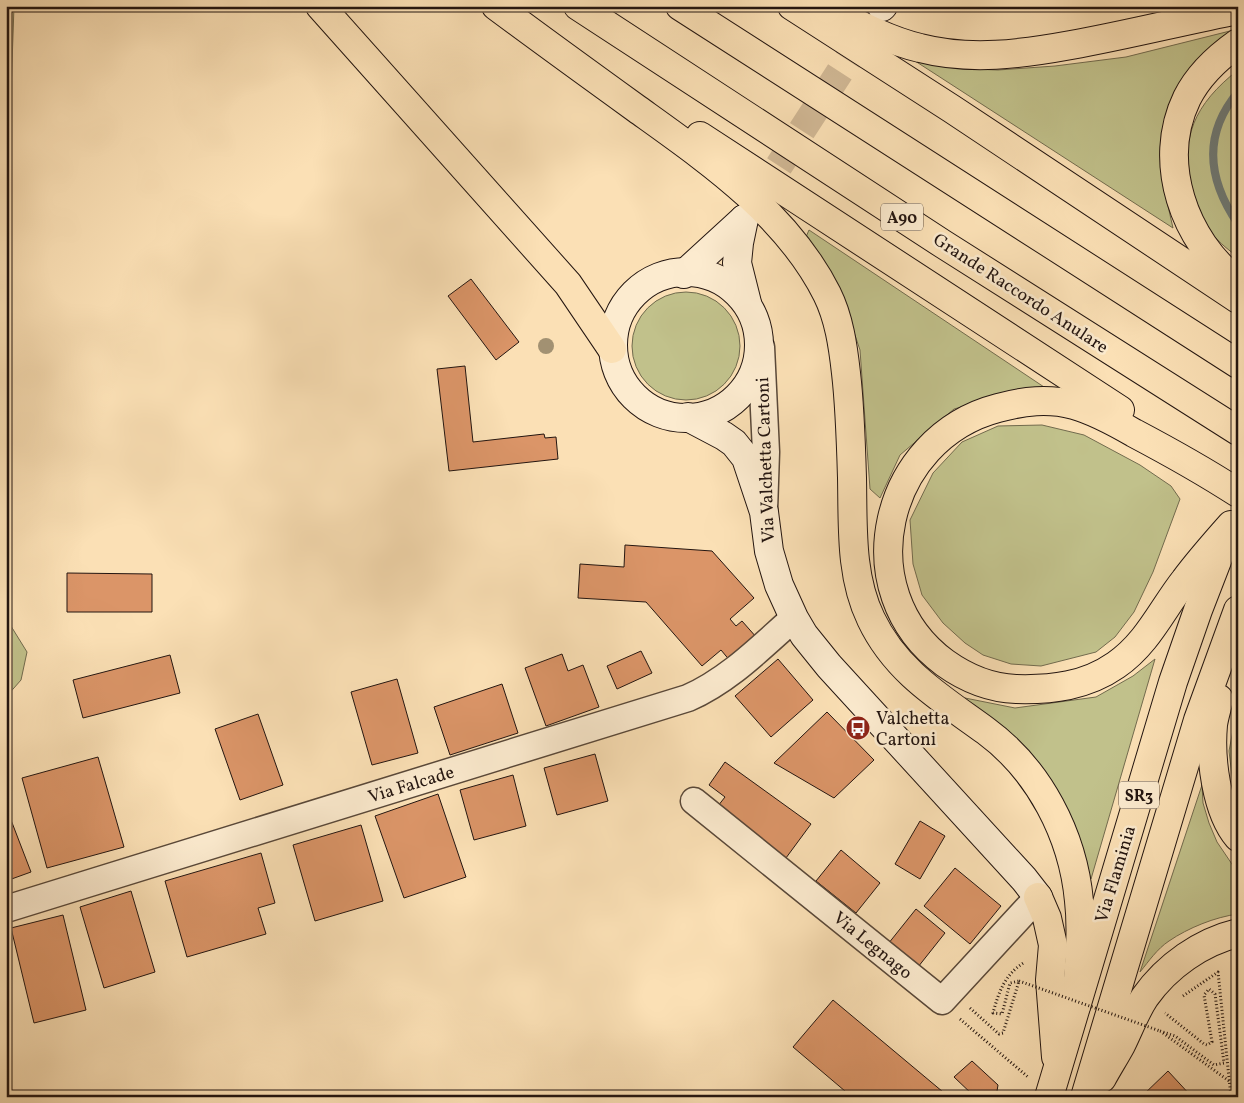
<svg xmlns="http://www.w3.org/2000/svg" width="1244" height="1103" font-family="Vollkorn,serif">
	<rect width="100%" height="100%" fill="#fbe0b5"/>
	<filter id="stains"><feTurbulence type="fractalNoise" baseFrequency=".004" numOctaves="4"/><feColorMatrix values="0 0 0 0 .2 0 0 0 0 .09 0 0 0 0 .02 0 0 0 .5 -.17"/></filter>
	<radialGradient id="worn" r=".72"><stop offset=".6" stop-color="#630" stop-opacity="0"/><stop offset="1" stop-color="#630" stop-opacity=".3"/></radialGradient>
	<g fill="#c1c18b" stroke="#726b4e">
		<path d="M 6,6 L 14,6 L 9,150 L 6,159 Z"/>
		<path d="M 1238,29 L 1238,34 L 1162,158 L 1163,184 L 1173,228 L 912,59 L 946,67 L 970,69 L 998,70 L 1055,66 L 1126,57 Z"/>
		<path d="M 1238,70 L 1238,257 C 1212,238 1202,225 1193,193 C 1178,138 1195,104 1238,70 Z"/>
		<path d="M 809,230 L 1053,393 L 1019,391 L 954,409 L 900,455 L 880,498 L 870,489 L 860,350 L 842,297 L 806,237 Z"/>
		<circle cx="686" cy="346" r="54"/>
		<path d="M 1042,425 L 1084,435 L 1140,465 L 1171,486 L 1180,499 L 1153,572 L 1134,612 L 1115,637 L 1096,652 L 1041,666 L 1011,664 L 983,655 L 965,643 L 943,623 L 922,595 L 913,564 L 910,520 L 933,473 L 962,442 L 998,426 Z"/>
		<path d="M 6,618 L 27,652 L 21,680 L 6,697 Z"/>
		<path d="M 1155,659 L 1091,879 L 1074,823 L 1059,796 L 1013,739 L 965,698 L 1015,708 L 1096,697 L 1133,676 Z"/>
		<path d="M 1238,704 L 1238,803 L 1234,793 L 1229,751 Z"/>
		<path d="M 1202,785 L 1203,803 L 1209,823 L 1217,842 L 1238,873 L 1238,914 C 1215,917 1188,928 1169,941 C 1157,949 1149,961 1140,972 Z"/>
	</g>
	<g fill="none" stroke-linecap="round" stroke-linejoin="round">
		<path stroke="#6f7974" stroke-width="8" d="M 1238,92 C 1202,135 1208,180 1238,224"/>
	</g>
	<g fill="#db9568" stroke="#231510">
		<path d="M 471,279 L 519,342 L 496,360 L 448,296 Z"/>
		<path d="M 465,366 L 473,442 L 544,434 L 545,438 L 556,437 L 558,459 L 449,471 L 437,369 Z"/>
		<path d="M 625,545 L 712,551 L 754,598 L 730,619 L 736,626 L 742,621 L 757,638 L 731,662 L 721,650 L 702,666 L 646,602 L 578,598 L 580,564 L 624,567 Z"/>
		<path d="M 67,573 L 152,574 L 152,612 L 67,612 Z"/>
		<path d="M 641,651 L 652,673 L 617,689 L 607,666 Z"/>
		<path d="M 562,654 L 568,671 L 583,665 L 599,707 L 546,726 L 525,668 Z"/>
		<path d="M 170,655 L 180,693 L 83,718 L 73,680 Z"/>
		<path d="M 778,659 L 813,700 L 771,737 L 735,696 Z"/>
		<path d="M 397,679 L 418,753 L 372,765 L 351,692 Z"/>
		<path d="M 502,684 L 518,733 L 450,755 L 434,707 Z"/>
		<path d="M 827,712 L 874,760 L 834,798 L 774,763 Z"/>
		<path d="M 258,714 L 283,785 L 240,800 L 215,729 Z"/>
		<path d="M 595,754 L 608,801 L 557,815 L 544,768 Z"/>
		<path d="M 98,757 L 124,847 L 47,868 L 22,778 Z"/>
		<path d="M 725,762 L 811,824 L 783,862 L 714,811 L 725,797 L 709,785 Z"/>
		<path d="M 513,775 L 526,826 L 474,840 L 460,790 Z"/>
		<path d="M 438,794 L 466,877 L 404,898 L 375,816 Z"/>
		<path d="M 6,807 L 31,872 L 6,881 Z"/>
		<path d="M 920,821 L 945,836 L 920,879 L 895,864 Z"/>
		<path d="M 361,825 L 383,901 L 315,921 L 293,845 Z"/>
		<path d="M 841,850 L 880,883 L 856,913 L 816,881 Z"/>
		<path d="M 261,853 L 275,903 L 258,908 L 266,934 L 187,957 L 165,881 Z"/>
		<path d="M 955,868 L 1001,906 L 970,944 L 924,906 Z"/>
		<path d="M 131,891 L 155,972 L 104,988 L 80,907 Z"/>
		<path d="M 916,909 L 945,933 L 918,967 L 888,944 Z"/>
		<path d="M 63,915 L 86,1010 L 34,1023 L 11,928 Z"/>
		<path d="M 833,1000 L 949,1097 L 852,1097 L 793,1047 Z"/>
		<path d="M 972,1061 L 998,1085 L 996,1097 L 975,1097 L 954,1077 Z"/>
		<path d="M 1168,1071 L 1192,1097 L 1141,1097 Z"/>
	</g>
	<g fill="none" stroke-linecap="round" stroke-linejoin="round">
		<path stroke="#d0b794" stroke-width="28" stroke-dasharray="28 14" stroke-linecap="butt" d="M 756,201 L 869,27"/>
		<defs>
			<g id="street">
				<path d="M 761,347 L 766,452 L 764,511"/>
				<path d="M 694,801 L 942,1001 L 1038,897"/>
				<path d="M 6,909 L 688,698 C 729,680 761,647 794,618"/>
			</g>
			<g id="secondary">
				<path d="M 882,7 L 883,6"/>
				<path d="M 744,219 L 739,243 L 737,263 L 747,303"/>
				<circle cx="686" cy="345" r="73"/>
				<path d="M 684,274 L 744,219"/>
				<path d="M 688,417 L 724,436 L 734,443 L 746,458 L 764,512 L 769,551 L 779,585 L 794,618 L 804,635 L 829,666 L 1024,879 L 1038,897"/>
			</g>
			<g id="highway">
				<path d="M 320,6 L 568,284 L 612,349"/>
				<path d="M 496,6 C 543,41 590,75 637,109 C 708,160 787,214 827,294 C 839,318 843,346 846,373 C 850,407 851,443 852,478 C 853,526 850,576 871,619 C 896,672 941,698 986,731 C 1039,770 1073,835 1079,901 C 1083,935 1078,972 1076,1006"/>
				<path d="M 578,6 L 943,244 L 1238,431"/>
				<path d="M 680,6 L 1238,364"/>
				<path d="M 792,6 L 952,109 L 1238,299"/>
				<path d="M 823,6 C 854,22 886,40 920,48 C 970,61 1022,54 1071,45 C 1127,35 1182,21 1238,10"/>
				<path d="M 1238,43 C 1218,57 1198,76 1187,98 C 1156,162 1184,241 1238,282"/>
				<path d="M 700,136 L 1120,410"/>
				<path d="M 1231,525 C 1215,543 1199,561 1185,580 C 1162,609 1148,643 1116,665 C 1086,686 1052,690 1016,689 C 990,688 966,678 945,663 C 847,591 883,438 998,408 C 1024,401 1048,398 1074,405 C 1095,411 1115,422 1134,433 C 1170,452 1204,471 1238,493"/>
				<path d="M 1219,699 C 1217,708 1214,717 1213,725 C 1210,758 1216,811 1238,837"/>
				<path d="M 1038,897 L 1047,918 L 1053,945 L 1050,980 L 1056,1057"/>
				<path d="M 1102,1078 C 1108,1067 1115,1056 1121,1045 C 1129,1029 1135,1012 1145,997 C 1167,966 1201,942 1238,933"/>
				<path d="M 1049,1097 L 1173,682 L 1198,610 L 1222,548"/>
				<path d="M 1085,1097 L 1198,720 L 1238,610"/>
			</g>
		</defs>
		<use href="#street" stroke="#594839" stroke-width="29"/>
		<use href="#secondary" stroke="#231510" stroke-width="30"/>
		<use href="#highway" stroke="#231510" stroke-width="30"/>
		<g stroke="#231510" stroke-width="3" stroke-dasharray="1 2.5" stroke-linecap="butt">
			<path d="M 1183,996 L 1218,972 L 1231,1097"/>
			<path d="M 970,1008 L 999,1034 L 1003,1033 L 1019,981 L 1010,983 L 1002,1014 L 993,1013 C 999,991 1005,974 1025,962"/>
			<path d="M 960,1019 L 1028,1077"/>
			<path d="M 1160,1031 L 1175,1036 L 1214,1065 L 1224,1063 L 1215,994 L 1209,989 L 1204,995 L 1212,1042 L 1207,1045 L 1204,1044 L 1165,1013"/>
			<path d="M 1163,1033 L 1229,1081"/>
		</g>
		<use href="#street" stroke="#fcebcf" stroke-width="26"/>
		<use href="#secondary" stroke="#fcebcf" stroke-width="28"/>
		<use href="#highway" stroke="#fbe0b5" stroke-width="28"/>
		<path stroke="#231510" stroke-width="3" stroke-dasharray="1 2.5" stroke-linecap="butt" d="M 1019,981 L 1160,1031"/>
	</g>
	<circle fill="#a29172" cx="546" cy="346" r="8"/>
	<defs>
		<symbol id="bus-disc" viewBox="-11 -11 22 22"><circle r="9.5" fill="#8f2418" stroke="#fcebcf"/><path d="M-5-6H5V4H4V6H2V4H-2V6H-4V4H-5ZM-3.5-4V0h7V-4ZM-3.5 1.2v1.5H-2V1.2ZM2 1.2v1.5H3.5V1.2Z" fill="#fff"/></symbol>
	</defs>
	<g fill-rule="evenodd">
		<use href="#bus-disc" x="844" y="714" width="28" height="28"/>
	</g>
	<g text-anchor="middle" stroke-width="5" stroke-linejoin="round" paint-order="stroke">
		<g fill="#fcebcf" stroke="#645549" stroke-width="1">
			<rect x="881" y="203.5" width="42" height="27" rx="4"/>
			<rect x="1119" y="781.5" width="40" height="27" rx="4"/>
		</g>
		<g font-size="16" font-weight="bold" fill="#231510">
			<text x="902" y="223">A90</text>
			<text x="1139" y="801">SR3</text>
		</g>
		<g font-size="18" fill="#231510" stroke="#fcebcf">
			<text transform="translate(1021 293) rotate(33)" y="6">Grande Raccordo Anulare</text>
			<text transform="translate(765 460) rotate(-92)" y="6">Via Valchetta Cartoni</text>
			<text transform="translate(411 784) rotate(-17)" y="6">Via Falcade</text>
			<text transform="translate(1115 874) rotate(-73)" y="6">Via Flaminia</text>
			<text transform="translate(873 945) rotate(39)" y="6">Via Legnago</text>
		</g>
		<g font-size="18" fill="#231510" stroke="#fcebcf" text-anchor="start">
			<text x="876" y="724">Valchetta<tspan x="876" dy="21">Cartoni</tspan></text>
		</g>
	</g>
	<rect width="1244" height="1103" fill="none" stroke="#fbe0b5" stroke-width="25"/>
	<rect x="8" y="8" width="1229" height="1088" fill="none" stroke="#231510" stroke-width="2.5"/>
	<rect x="12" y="12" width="1219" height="1078" fill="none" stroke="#231510"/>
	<rect width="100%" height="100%" filter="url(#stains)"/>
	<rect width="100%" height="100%" fill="url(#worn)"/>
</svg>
